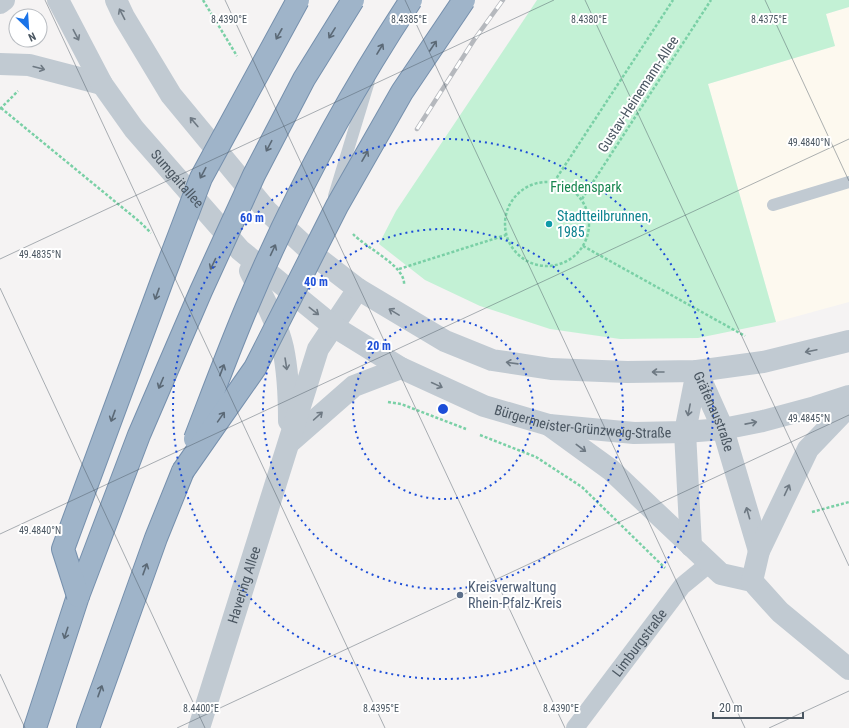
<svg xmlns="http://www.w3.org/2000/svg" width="849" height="728" font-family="'Roboto Condensed',sans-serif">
	<rect width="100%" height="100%" fill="#f5f3f3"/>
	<path fill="#fdf9ef" d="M 849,7 L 849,302 L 776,322 L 708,84 L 835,46 L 826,14 Z"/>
	<path fill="#c3f1d5" d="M 537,0 L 849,0 L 849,7 L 826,14 L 835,46 L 708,84 L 776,322 L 698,338 L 620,339 L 550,329 L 480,306 L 425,280 L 379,244 L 396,211 Z"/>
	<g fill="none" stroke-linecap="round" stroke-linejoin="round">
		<defs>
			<g id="trunk">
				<path d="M 35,728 L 78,596"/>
				<path d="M 88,728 L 156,538 L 183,471"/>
			</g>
		</defs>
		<use href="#trunk" stroke="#7690ad" stroke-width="24"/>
		<g stroke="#7ad0a6" stroke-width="2.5" stroke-dasharray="3 2" stroke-linecap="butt">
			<path d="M 203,0 L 237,56"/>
			<path d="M 1,108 L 140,222 L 151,233"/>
			<path d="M 0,109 L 18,91"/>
			<path d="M 554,182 L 673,0"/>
			<circle cx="547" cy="224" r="42"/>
			<path d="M 582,199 L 711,0"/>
			<path d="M 353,234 C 366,248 406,266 404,285"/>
			<path d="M 583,246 L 745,336"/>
			<path d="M 399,269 L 506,235"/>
			<path d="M 388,402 L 401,404 L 466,429"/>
			<path d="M 480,435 L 536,457 L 582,487 L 665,568"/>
			<path d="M 812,512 L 849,502"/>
		</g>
		<g stroke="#c1cad2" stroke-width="12">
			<path d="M 334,196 L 369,81"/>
			<path d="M 773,205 L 849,182"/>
		</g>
		<path stroke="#c1cad2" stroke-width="18" id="s1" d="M 575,728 L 682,586 L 710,563"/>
		<g stroke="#c1cad2" stroke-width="22">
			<path d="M 0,3 L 4,0"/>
			<path d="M 0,64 L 29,65 L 102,84"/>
			<path d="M 250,271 C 262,296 277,321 283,348 C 288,372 289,396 289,421"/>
			<path id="s2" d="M 697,371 L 723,429 L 759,551"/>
			<path d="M 549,425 L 611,470 L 721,574 L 752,581 L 780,612 L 849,669"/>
			<path d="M 290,442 L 354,386 L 401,368"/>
			<path d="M 691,546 L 685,432 L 697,371"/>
			<path d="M 752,581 L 759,551 L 808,449 L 849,406"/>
			<path id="s3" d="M 199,728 L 318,349 L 358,289"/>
		</g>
		<g stroke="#c1cad2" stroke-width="22">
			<path id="s4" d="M 58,0 L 102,84 L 134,129 L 240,250 L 333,326 L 401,368 L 484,406 L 549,425 L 634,433 L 685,432 L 723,429 L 763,421 L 815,407 L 849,396"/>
			<path d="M 116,0 L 124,17 L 171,95 L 267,211 L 319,259 L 358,289 L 445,341 L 492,360 L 551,369 L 627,372 L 697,371 L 763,362 L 849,341"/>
		</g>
		<use href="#trunk" stroke="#9fb4c9" stroke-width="22"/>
		<defs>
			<path id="rail" d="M 417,129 L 474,40 L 503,0"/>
		</defs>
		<use href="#rail" stroke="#b5b8bd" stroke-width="4.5"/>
		<use href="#rail" stroke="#fff" stroke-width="3" stroke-dasharray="9" stroke-linecap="butt"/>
		<defs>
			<g id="trunk-bridge">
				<path d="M 195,439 C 212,395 228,352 246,309 C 291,202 347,97 411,0"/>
				<path d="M 183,471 L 255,368 L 337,206 L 402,92 L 464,0"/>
				<path d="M 78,596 L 139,435 L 201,291 L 254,175 L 304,79 L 353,0"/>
				<path d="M 78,596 L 63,549 L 163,278 L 201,178 L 298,0"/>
			</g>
		</defs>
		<use href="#trunk-bridge" stroke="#7690ad" stroke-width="24" stroke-linecap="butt"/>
		<use href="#trunk-bridge" stroke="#9fb4c9" stroke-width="22"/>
	</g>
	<defs><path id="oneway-shaft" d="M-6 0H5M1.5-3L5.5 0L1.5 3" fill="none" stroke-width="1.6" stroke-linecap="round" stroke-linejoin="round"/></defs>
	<g stroke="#6e7983">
		<use href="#oneway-shaft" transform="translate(122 14) rotate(-117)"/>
		<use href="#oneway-shaft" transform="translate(76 35) rotate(62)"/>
		<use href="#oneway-shaft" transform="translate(39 68) rotate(15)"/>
		<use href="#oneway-shaft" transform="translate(194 122) rotate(-130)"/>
		<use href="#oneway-shaft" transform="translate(314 311) rotate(38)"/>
		<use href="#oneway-shaft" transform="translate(394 312) rotate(-149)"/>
		<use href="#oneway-shaft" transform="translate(811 351) rotate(168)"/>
		<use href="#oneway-shaft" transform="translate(512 363) rotate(-172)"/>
		<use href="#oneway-shaft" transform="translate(286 364) rotate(81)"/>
		<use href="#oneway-shaft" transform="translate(658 372) rotate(180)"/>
		<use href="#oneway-shaft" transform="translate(437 385) rotate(25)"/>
		<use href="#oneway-shaft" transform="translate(689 410) rotate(101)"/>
		<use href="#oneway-shaft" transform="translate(318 416) rotate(-42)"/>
		<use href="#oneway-shaft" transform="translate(751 423) rotate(-11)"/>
		<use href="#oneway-shaft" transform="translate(581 448) rotate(37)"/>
		<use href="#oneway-shaft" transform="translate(787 490) rotate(-65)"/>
		<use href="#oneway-shaft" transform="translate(748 513) rotate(-106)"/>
	</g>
	<g stroke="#5b6976">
		<use href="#oneway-shaft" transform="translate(332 33) rotate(122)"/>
		<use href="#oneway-shaft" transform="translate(279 34) rotate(119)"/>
		<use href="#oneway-shaft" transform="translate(433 46) rotate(-56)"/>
		<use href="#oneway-shaft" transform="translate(380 49) rotate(-59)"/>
		<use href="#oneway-shaft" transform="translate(269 146) rotate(118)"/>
		<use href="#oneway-shaft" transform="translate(365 156) rotate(-60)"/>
		<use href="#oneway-shaft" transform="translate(203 173) rotate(118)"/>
		<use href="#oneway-shaft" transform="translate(273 250) rotate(-65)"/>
		<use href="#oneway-shaft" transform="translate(213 264) rotate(115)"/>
		<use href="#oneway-shaft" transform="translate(157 294) rotate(110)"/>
		<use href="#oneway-shaft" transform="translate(222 370) rotate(-69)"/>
		<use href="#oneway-shaft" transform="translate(161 383) rotate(113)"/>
		<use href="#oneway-shaft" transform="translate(113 416) rotate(110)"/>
		<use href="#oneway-shaft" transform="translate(221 417) rotate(-55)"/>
		<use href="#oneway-shaft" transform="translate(145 569) rotate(-70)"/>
		<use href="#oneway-shaft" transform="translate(66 633) rotate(108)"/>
		<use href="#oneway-shaft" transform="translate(100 691) rotate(-70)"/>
	</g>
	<path fill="none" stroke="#4a5661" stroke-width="1" stroke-opacity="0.45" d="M 45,0 L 385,728M 225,0 L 565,728M 405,0 L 745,728M 585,0 L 849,566M 765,0 L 849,181M 0,259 L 554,0M 0,288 L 205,728M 0,534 L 849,139M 0,674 L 25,728M 177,728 L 849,415M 769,728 L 849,691"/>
	<g fill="none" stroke="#1d4ed8" stroke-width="2" stroke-dasharray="2 4">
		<circle cx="443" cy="409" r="90"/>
		<circle cx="443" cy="409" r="180"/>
		<circle cx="443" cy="409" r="270"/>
	</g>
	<circle fill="#0f9aa8" stroke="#fff" stroke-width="1.5" cx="549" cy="224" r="4"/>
	<circle fill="#5c6f8a" stroke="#fff" stroke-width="1.5" cx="460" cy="595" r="4"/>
	<g text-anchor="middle" stroke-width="4" stroke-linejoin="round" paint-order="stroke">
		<g font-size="14" fill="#4a5661" stroke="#fff">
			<text transform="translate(638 94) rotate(-57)" y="5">Gustav-Heinemann-Allee</text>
			<text dy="5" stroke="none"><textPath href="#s4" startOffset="216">Sumgaitallee</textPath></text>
			<text dy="5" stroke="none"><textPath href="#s2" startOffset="44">Gräfenaustraße</textPath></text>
			<text dy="5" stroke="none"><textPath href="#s4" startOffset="703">Bürgermeister-Grünzweig-Straße</textPath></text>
			<text dy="5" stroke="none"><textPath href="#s3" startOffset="150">Havering Allee</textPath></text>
			<text dy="5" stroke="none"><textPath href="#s1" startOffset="107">Limburgstraße</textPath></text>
		</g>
		<g font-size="14" fill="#17864f" stroke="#fff">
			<text x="586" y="192">Friedenspark</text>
		</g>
		<g font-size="14" fill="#0d838f" stroke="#fff" text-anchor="start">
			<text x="557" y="221">Stadtteilbrunnen,<tspan x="557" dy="16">1985</tspan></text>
		</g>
		<g font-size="14" fill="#4e5e75" stroke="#fff" text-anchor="start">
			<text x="468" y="592">Kreisverwaltung<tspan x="468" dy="16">Rhein-Pfalz-Kreis</tspan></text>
		</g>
	</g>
	<g font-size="10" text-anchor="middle" fill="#4a5661" stroke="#fff" stroke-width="4" stroke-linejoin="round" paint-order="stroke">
		<text x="229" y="23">8.4390°E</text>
		<text x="409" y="23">8.4385°E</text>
		<text x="589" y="23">8.4380°E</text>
		<text x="769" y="23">8.4375°E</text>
		<text x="809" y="146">49.4840°N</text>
		<text x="40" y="258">49.4835°N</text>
		<text x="809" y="422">49.4845°N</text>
		<text x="40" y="534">49.4840°N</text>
		<text x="201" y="712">8.4400°E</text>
		<text x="381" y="712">8.4395°E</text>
		<text x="561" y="712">8.4390°E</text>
	</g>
	<circle cx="443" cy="409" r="6" fill="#1d4ed8" stroke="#fff" stroke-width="2"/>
	<g font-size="12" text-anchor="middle" font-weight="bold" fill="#1d4ed8" stroke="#fff" stroke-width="4" stroke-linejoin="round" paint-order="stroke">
		<text x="252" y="222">60 m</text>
		<text x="316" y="286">40 m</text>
		<text x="379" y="350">20 m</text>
	</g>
	<g transform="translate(28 28) rotate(155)"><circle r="19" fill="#ffffff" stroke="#b7bbc0"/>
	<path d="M0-3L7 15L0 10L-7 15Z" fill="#1a73e8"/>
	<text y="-6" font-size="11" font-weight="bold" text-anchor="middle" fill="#4a5661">N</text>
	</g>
	<path d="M713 712v6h90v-6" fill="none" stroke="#4a5661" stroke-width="2"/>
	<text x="719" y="712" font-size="12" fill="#4a5661" stroke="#ffffff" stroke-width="3" paint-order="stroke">20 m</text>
</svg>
